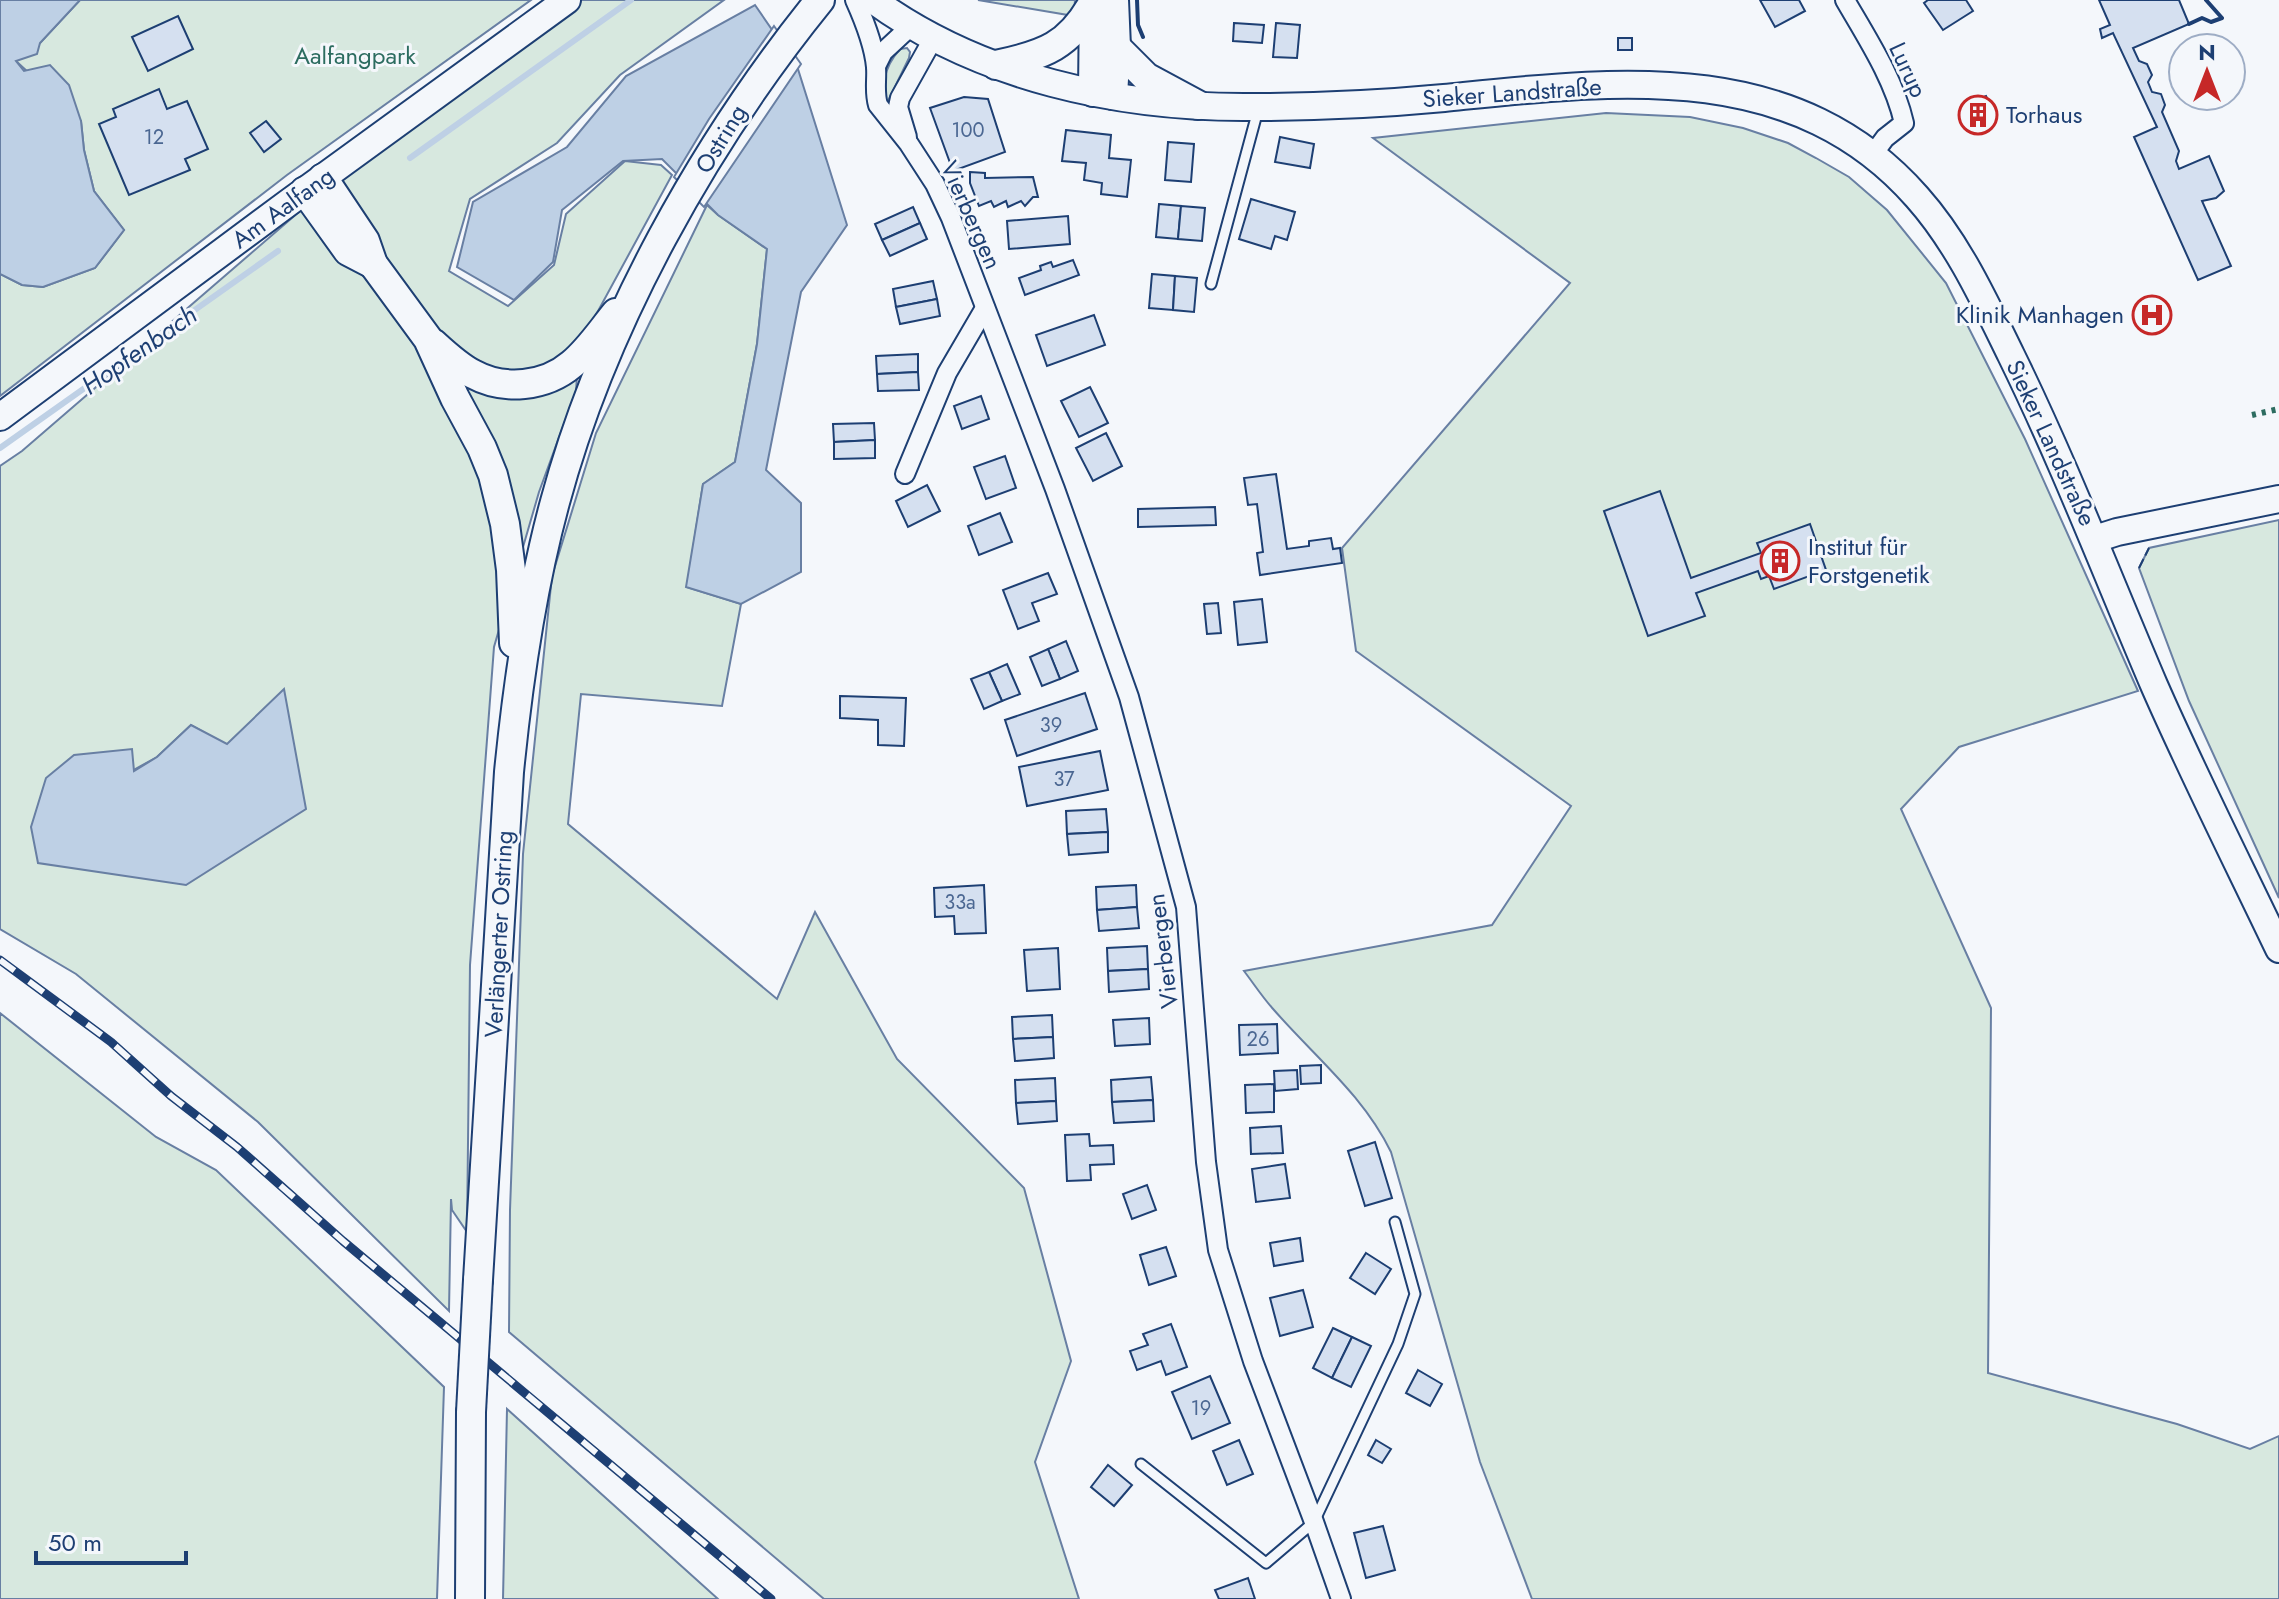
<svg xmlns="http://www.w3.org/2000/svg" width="2279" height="1599" font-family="Jost,sans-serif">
	<rect width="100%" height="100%" fill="#f4f7fb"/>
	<g fill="#d7e8df" stroke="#687fa3" stroke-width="2" fill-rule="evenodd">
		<path d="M 80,0 L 531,0 L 287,175 L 0,396 L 0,274 L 22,285 L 43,287 L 95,268 L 124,230 L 94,191 L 84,150 L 81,121 L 16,61 L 40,43 Z"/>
		<path d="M 578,0 L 724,0 L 620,75 L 557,143 L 470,199 L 449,271 L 508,306 L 554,265 L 566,214 L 625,161 L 661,165 L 672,175 L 579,346 L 576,391 L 539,492 L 494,647 L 470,965 L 467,1232 L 452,1210 L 451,1199 L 449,1311 L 258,1122 L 76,974 L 0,929 L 0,466 L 22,451 L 300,211 ZM 191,725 L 227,745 L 31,827 L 157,757 Z"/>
		<path d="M 978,0 L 1075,0 L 1074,16 Z"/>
		<path d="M 907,48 L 910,52 L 909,58 L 889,99 L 889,110 C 879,87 884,67 900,49 Z"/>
		<path d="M 1606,113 L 1690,117 L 1743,128 L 1788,143 L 1816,158 L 1849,177 L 1887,210 L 1946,283 L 2025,439 L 2138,691 L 1959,747 L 1901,809 L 1991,1008 L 1988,1373 L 2177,1424 L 2250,1449 L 2279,1436 L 2279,1599 L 1532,1599 L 1480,1462 L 1391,1152 C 1363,1095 1316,1058 1274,1010 C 1263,998 1254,984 1244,971 L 1492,925 L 1571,806 L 1356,651 L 1342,548 L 1570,283 L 1373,138 Z"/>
		<path d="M 707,205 L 718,215 L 767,249 L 757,344 L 735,462 L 703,484 L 687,587 L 741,604 L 722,706 L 581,694 L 568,824 L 777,999 L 815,912 L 897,1059 L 1024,1188 L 1071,1361 L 1035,1462 L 1079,1599 L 824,1599 L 509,1332 L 510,1210 L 523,854 L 552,576 L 596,433 Z"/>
		<path d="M 2279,520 L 2279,898 L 2189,701 L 2139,568 L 2149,548 Z"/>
		<path d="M 0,1013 L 156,1137 L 216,1170 L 444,1387 L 437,1599 L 0,1599 Z"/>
		<path d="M 507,1409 L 718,1599 L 503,1599 Z"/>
	</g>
	<g fill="#bed0e5" stroke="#687fa3" stroke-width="2">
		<path d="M 0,0 L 80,0 L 40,43 L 37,54 L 16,61 L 24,71 L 50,65 L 69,85 L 81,121 L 84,150 L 94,191 L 124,230 L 95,268 L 43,287 L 22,285 L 0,274 Z"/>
		<path d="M 755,5 L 797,66 L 847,225 L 801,292 L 766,470 L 801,503 L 801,572 L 741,604 L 686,587 L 703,484 L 735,462 L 757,344 L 767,249 L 718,215 L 662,159 L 623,161 L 562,210 L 553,262 L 514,300 L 457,267 L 473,202 L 567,147 L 626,76 Z"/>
		<path d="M 284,689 L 306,809 L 186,885 L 38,863 L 31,827 L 46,778 L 74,755 L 132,749 L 134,771 L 157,757 L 191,725 L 227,744 Z"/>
	</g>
	<path fill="#f4f7fb" stroke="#687fa3" stroke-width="2" d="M 774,26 L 801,64 L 704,207 L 674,177 L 709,119 Z"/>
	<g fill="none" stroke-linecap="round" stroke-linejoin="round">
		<g stroke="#bed0e5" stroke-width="6">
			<path d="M 410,158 L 631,0"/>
			<path d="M 0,448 L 278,251"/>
		</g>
	</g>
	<g fill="#d5e0f0" stroke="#1d3f73" stroke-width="2">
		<path d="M 1760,0 L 1799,0 L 1805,11 L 1775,27 Z"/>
		<path d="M 1928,0 L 1966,0 L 1973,11 L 1943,30 L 1924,3 Z"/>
		<path d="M 2099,0 L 2179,0 L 2189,24 L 2133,48 L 2139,61 L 2147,64 L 2152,75 L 2148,82 L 2152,92 L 2161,94 L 2165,105 L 2162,112 L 2179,151 L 2176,161 L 2179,169 L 2209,156 L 2224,191 L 2216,198 L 2202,201 L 2231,266 L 2198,280 L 2134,137 L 2157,127 L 2113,33 L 2102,38 L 2100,29 L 2110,25 Z"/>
		<path d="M 178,16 L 193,49 L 148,71 L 132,37 Z"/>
		<path d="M 1234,23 L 1264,25 L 1262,43 L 1233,41 Z"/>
		<path d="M 1276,23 L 1300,25 L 1297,58 L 1273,57 Z"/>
		<rect x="1618" y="38" width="14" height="12"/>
		<path d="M 159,89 L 167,109 L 187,101 L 208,149 L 185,159 L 190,170 L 129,195 L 99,124 L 116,117 L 113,109 Z"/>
		<path d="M 1986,96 L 1991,108 L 1985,110 L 1989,121 L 1973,127 L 1965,104 Z"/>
		<path d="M 964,97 L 988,99 L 1005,152 L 953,171 L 930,108 Z"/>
		<path d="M 266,121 L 281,139 L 264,152 L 250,133 Z"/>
		<path d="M 1066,130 L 1111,135 L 1109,158 L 1131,160 L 1127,197 L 1101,194 L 1102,183 L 1084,180 L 1086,163 L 1062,161 Z"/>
		<path d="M 1280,137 L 1314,144 L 1310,168 L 1275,162 Z"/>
		<path d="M 1168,142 L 1194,144 L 1191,182 L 1165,180 Z"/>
		<path d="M 970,172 L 985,173 L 985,178 L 1033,177 L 1038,197 L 1033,197 L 1025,206 L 1021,201 L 1008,207 L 1006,201 L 994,207 L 991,201 L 979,206 L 970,183 Z"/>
		<path d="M 1251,199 L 1295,212 L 1287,240 L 1275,236 L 1271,249 L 1239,239 Z"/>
		<path d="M 1159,204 L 1181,206 L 1178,239 L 1156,237 Z"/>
		<path d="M 1181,206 L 1205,208 L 1202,241 L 1178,239 Z"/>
		<path d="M 913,207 L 920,223 L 882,240 L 875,224 Z"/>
		<path d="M 1068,216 L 1070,244 L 1009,249 L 1007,221 Z"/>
		<path d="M 920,223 L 927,239 L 890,256 L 882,240 Z"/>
		<path d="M 1073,260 L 1079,275 L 1025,295 L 1019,278 L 1041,270 L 1040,266 L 1051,262 L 1053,267 Z"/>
		<path d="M 1152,274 L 1175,276 L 1173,310 L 1149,308 Z"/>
		<path d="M 1175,276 L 1197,278 L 1194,312 L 1173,310 Z"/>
		<path d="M 933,281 L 937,299 L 896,307 L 893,289 Z"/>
		<path d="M 937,299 L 940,316 L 900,324 L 896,307 Z"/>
		<path d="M 1094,315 L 1105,345 L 1047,366 L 1036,335 Z"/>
		<path d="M 918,354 L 918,372 L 877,374 L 876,356 Z"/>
		<path d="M 918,372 L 919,390 L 878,391 L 877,374 Z"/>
		<path d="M 1090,387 L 1108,423 L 1079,437 L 1061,401 Z"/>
		<path d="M 981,396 L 989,419 L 962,429 L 954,406 Z"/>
		<path d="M 874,423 L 875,440 L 834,442 L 833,424 Z"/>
		<path d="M 1106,433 L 1122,466 L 1093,481 L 1076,448 Z"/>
		<path d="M 875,440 L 875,458 L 834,459 L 834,442 Z"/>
		<path d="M 1005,456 L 1016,488 L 986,499 L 974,467 Z"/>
		<path d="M 1276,474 L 1287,549 L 1309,546 L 1309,541 L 1331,538 L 1333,549 L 1340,548 L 1342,563 L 1260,575 L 1257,553 L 1263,552 L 1257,504 L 1248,505 L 1244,478 Z"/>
		<path d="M 927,485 L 940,511 L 908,527 L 896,501 Z"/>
		<path d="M 1660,491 L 1691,578 L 1761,553 L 1757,543 L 1810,524 L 1826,570 L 1774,589 L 1769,576 L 1761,579 L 1758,571 L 1696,593 L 1705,616 L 1648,636 L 1604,511 Z"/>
		<path d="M 1215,507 L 1216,525 L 1138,527 L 1138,509 Z"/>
		<path d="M 1000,513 L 1012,542 L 979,555 L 968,526 Z"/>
		<path d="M 1048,573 L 1057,594 L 1032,603 L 1039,621 L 1018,629 L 1003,590 Z"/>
		<path d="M 1262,599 L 1267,642 L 1238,645 L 1234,602 Z"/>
		<path d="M 1218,603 L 1221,633 L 1207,634 L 1204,604 Z"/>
		<path d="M 1066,641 L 1078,671 L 1060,679 L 1048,649 Z"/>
		<path d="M 1048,649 L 1060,679 L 1042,686 L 1030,657 Z"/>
		<path d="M 1007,664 L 1020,694 L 1002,701 L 989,672 Z"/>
		<path d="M 989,672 L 1002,701 L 984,709 L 971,679 Z"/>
		<path d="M 1085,693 L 1097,729 L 1017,756 L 1005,720 Z"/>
		<path d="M 840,696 L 906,698 L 904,746 L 878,745 L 878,720 L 840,718 Z"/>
		<path d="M 1100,751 L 1108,790 L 1027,806 L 1019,767 Z"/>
		<path d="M 1106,809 L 1108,832 L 1067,834 L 1066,811 Z"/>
		<path d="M 1108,832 L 1108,852 L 1069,855 L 1067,834 Z"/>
		<path d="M 984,885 L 986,933 L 955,934 L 954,916 L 935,917 L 934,888 Z"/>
		<path d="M 1136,885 L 1137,907 L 1097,910 L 1096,887 Z"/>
		<path d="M 1137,907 L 1139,928 L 1099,931 L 1097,910 Z"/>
		<path d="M 1147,946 L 1148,969 L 1108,971 L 1107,948 Z"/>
		<path d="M 1058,948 L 1060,989 L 1027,991 L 1024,950 Z"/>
		<path d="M 1148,969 L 1149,989 L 1109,992 L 1108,971 Z"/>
		<path d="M 1052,1015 L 1053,1037 L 1013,1039 L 1012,1017 Z"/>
		<path d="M 1149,1018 L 1150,1044 L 1115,1046 L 1113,1020 Z"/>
		<path d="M 1277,1024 L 1278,1053 L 1240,1055 L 1239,1025 Z"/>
		<path d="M 1053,1037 L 1054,1058 L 1015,1061 L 1013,1039 Z"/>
		<path d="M 1321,1065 L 1321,1083 L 1301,1084 L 1300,1066 Z"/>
		<path d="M 1297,1070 L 1298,1089 L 1275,1091 L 1274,1071 Z"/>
		<path d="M 1151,1077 L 1153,1100 L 1112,1102 L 1111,1080 Z"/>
		<path d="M 1055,1078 L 1056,1101 L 1016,1103 L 1015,1080 Z"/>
		<path d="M 1274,1084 L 1274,1112 L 1246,1113 L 1245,1085 Z"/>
		<path d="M 1153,1100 L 1154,1121 L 1114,1123 L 1112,1102 Z"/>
		<path d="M 1056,1101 L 1057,1121 L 1018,1124 L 1016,1103 Z"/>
		<path d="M 1281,1126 L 1283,1153 L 1251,1154 L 1250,1128 Z"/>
		<path d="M 1089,1134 L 1090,1146 L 1113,1145 L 1114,1164 L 1090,1165 L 1091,1180 L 1067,1181 L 1065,1135 Z"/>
		<path d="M 1375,1142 L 1392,1198 L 1365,1206 L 1348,1151 Z"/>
		<path d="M 1285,1164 L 1290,1198 L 1256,1202 L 1252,1169 Z"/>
		<path d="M 1147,1185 L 1156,1210 L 1132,1219 L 1123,1194 Z"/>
		<path d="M 1300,1238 L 1303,1261 L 1274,1266 L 1270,1243 Z"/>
		<path d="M 1166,1247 L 1176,1276 L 1149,1285 L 1140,1255 Z"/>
		<path d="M 1366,1253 L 1391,1269 L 1375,1294 L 1350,1278 Z"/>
		<path d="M 1303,1290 L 1313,1327 L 1280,1336 L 1270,1298 Z"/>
		<path d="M 1171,1324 L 1187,1367 L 1166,1375 L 1161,1361 L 1137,1370 L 1130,1351 L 1148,1345 L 1143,1334 Z"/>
		<path d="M 1333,1328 L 1352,1337 L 1332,1378 L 1313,1368 Z"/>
		<path d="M 1352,1337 L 1371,1346 L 1351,1387 L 1332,1378 Z"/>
		<path d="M 1418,1370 L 1442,1384 L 1430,1406 L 1406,1393 Z"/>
		<path d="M 1210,1376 L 1230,1423 L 1192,1439 L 1172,1392 Z"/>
		<path d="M 1239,1440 L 1253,1474 L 1227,1485 L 1213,1451 Z"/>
		<path d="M 1376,1440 L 1391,1449 L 1382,1463 L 1368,1455 Z"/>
		<path d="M 1108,1465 L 1132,1485 L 1114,1506 L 1091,1487 Z"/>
		<path d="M 1383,1526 L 1395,1570 L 1366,1578 L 1354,1533 Z"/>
		<path d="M 1248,1578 L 1255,1599 L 1219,1599 L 1215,1590 Z"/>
	</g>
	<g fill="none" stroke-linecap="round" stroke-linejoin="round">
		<defs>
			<g id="lane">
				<path d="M 1211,284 L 1258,110"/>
				<path d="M 1141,1464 L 1266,1563 L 1314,1522 L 1398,1344 L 1415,1294 L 1395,1222"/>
			</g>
			<g id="street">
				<path d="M 855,0 C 864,20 874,45 876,67 C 877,80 874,92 878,105 L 909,144 L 935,184 L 951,218 L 1055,489 L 1129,697 L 1186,907 L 1206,1162 L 1218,1250 L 1253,1361 L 1314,1522 L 1341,1599"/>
				<path d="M 1845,0 C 1867,38 1894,79 1904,123 L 1885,138 L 1874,153"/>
				<path d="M 876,66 L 883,52 L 911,26"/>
				<path d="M 907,137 L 898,107 L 900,98 L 933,39"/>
				<path d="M 905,474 L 947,373 L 985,308"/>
			</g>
			<g id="secondary">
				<path d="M 873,0 C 980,78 1119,108 1250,107 C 1314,107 1380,104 1444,98 C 1612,81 1793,56 1917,197 C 1958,243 1984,300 2011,355 C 2064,463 2107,575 2154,685 C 2193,774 2237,861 2279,949"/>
				<path d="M 0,417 L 288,203 L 567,0"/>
				<path d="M 2095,539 L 2117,532 L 2279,499"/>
			</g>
			<g id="primary">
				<path d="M 1116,47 L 1146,77 L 1198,105"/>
				<path d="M 996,65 C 1044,55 1070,46 1094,1"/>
				<path d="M 1093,92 L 1094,1"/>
				<path d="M 1113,95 L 1116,47 L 1114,0"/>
				<path d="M 323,178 L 365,241 L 373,264 L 428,339 L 455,398 L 482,448 L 493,475 L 505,524 L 511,570 L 514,643"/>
				<path d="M 305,191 L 348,251 L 373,264"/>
				<path d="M 434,344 C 446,355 459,367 473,374 C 504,391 545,387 572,364 C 589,350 602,330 616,313"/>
				<path d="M 478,1280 L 509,772 C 518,681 531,590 555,502 C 603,324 704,143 820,0"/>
				<path d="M 470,1599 L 471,1412"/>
			</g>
		</defs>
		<use href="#lane" stroke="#1d3f73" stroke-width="13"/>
		<use href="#street" stroke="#1d3f73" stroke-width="22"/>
		<use href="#secondary" stroke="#1d3f73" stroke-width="30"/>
		<use href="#primary" stroke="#1d3f73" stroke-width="32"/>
		<use href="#lane" stroke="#f4f7fb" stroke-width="9"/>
		<use href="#street" stroke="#f4f7fb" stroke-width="18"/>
		<use href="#secondary" stroke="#f4f7fb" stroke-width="26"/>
		<use href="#primary" stroke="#f4f7fb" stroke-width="28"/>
		<defs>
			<path id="rail" d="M 0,960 L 111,1042 L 171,1096 L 237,1147 L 343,1241 L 771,1599"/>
		</defs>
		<use href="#rail" stroke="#1d3f73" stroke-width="9"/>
		<use href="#rail" stroke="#f4f7fb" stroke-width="6" stroke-dasharray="18" stroke-linecap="butt"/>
		<defs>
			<path id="primary-bridge" d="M 471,1412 L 478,1280"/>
		</defs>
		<use href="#primary-bridge" stroke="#1d3f73" stroke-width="32" stroke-linecap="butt"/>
		<use href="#primary-bridge" stroke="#f4f7fb" stroke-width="28"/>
		<path stroke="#2c6c60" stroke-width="6" stroke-dasharray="4 6" stroke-linecap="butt" d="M 2252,415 L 2279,409"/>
		<path stroke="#1d3f73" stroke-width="2" stroke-dasharray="10 4" stroke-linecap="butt" d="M 2139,568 L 2149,548"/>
		<g stroke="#1d3f73" stroke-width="4">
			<path d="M 1137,0 L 1138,25 L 1143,37"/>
			<path d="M 2189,24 L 2202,18 L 2211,22 L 2222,18 L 2206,0"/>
		</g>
	</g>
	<defs>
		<symbol id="building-ring" viewBox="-11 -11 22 22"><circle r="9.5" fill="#f4f7fb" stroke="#c62828" stroke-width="1.5"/><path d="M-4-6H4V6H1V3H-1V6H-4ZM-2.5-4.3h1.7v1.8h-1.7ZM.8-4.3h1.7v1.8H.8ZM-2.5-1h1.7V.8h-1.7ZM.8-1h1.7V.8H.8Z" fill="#c62828"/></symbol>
		<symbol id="hospital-ring" viewBox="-11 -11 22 22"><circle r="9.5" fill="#f4f7fb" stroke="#c62828" stroke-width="1.5"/><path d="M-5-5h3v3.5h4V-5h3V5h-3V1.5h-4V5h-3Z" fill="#c62828"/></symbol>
	</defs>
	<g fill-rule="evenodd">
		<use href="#building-ring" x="1956" y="93" width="44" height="44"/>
		<use href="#hospital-ring" x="2130" y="293" width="44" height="44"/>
		<use href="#building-ring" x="1758" y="539" width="44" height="44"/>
	</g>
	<g text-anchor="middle" stroke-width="6" stroke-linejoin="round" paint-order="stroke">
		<g font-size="20" fill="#4b6792">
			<text x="968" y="137">100</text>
			<text x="154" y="144">12</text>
			<text x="1051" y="732">39</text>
			<text x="1064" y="786">37</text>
			<text x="960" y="909">33a</text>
			<text x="1258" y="1046">26</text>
			<text x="1201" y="1415">19</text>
		</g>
		<g font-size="24" fill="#2c6c60" stroke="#f4f7fb">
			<text x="355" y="64">Aalfangpark</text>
		</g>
		<g font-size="24" fill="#1d3f73" stroke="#f4f7fb">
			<text transform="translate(1908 70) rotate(65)" y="8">Lurup</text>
			<text transform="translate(1512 93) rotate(-4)" y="8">Sieker Landstraße</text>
			<text transform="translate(721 139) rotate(-59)" y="8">Ostring</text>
			<text transform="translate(283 208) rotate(-36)" y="8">Am Aalfang</text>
			<text transform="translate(971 215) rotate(66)" y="8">Vierbergen</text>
			<text transform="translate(2051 443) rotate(65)" y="8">Sieker Landstraße</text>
			<text transform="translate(499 934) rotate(-87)" y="8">Verlängerter Ostring</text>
			<text transform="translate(1163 951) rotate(-97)" y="8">Vierbergen</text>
		</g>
		<g font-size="24" fill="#1d3f73" stroke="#f4f7fb" text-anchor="start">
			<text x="2006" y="123">Torhaus</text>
			<text x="2124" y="323" text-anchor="end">Klinik Manhagen</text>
			<text x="1808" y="555">Institut für<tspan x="1808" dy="28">Forstgenetik</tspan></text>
		</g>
		<g font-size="26" font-style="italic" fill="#1d3f73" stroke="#f4f7fb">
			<text transform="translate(139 350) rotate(-35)" y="9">Hopfenbach</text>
		</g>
	</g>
	<g transform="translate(2207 72)"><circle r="38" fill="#f4f7fb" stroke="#9eadc5" stroke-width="2"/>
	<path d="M0-6L14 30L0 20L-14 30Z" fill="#c62828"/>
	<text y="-12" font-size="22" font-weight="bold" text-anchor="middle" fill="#1d3f73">N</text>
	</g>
	<path d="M36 1551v12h150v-12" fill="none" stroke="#1d3f73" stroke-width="4"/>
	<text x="48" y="1551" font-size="24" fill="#1d3f73" stroke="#f4f7fb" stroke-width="6" paint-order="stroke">50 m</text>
</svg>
